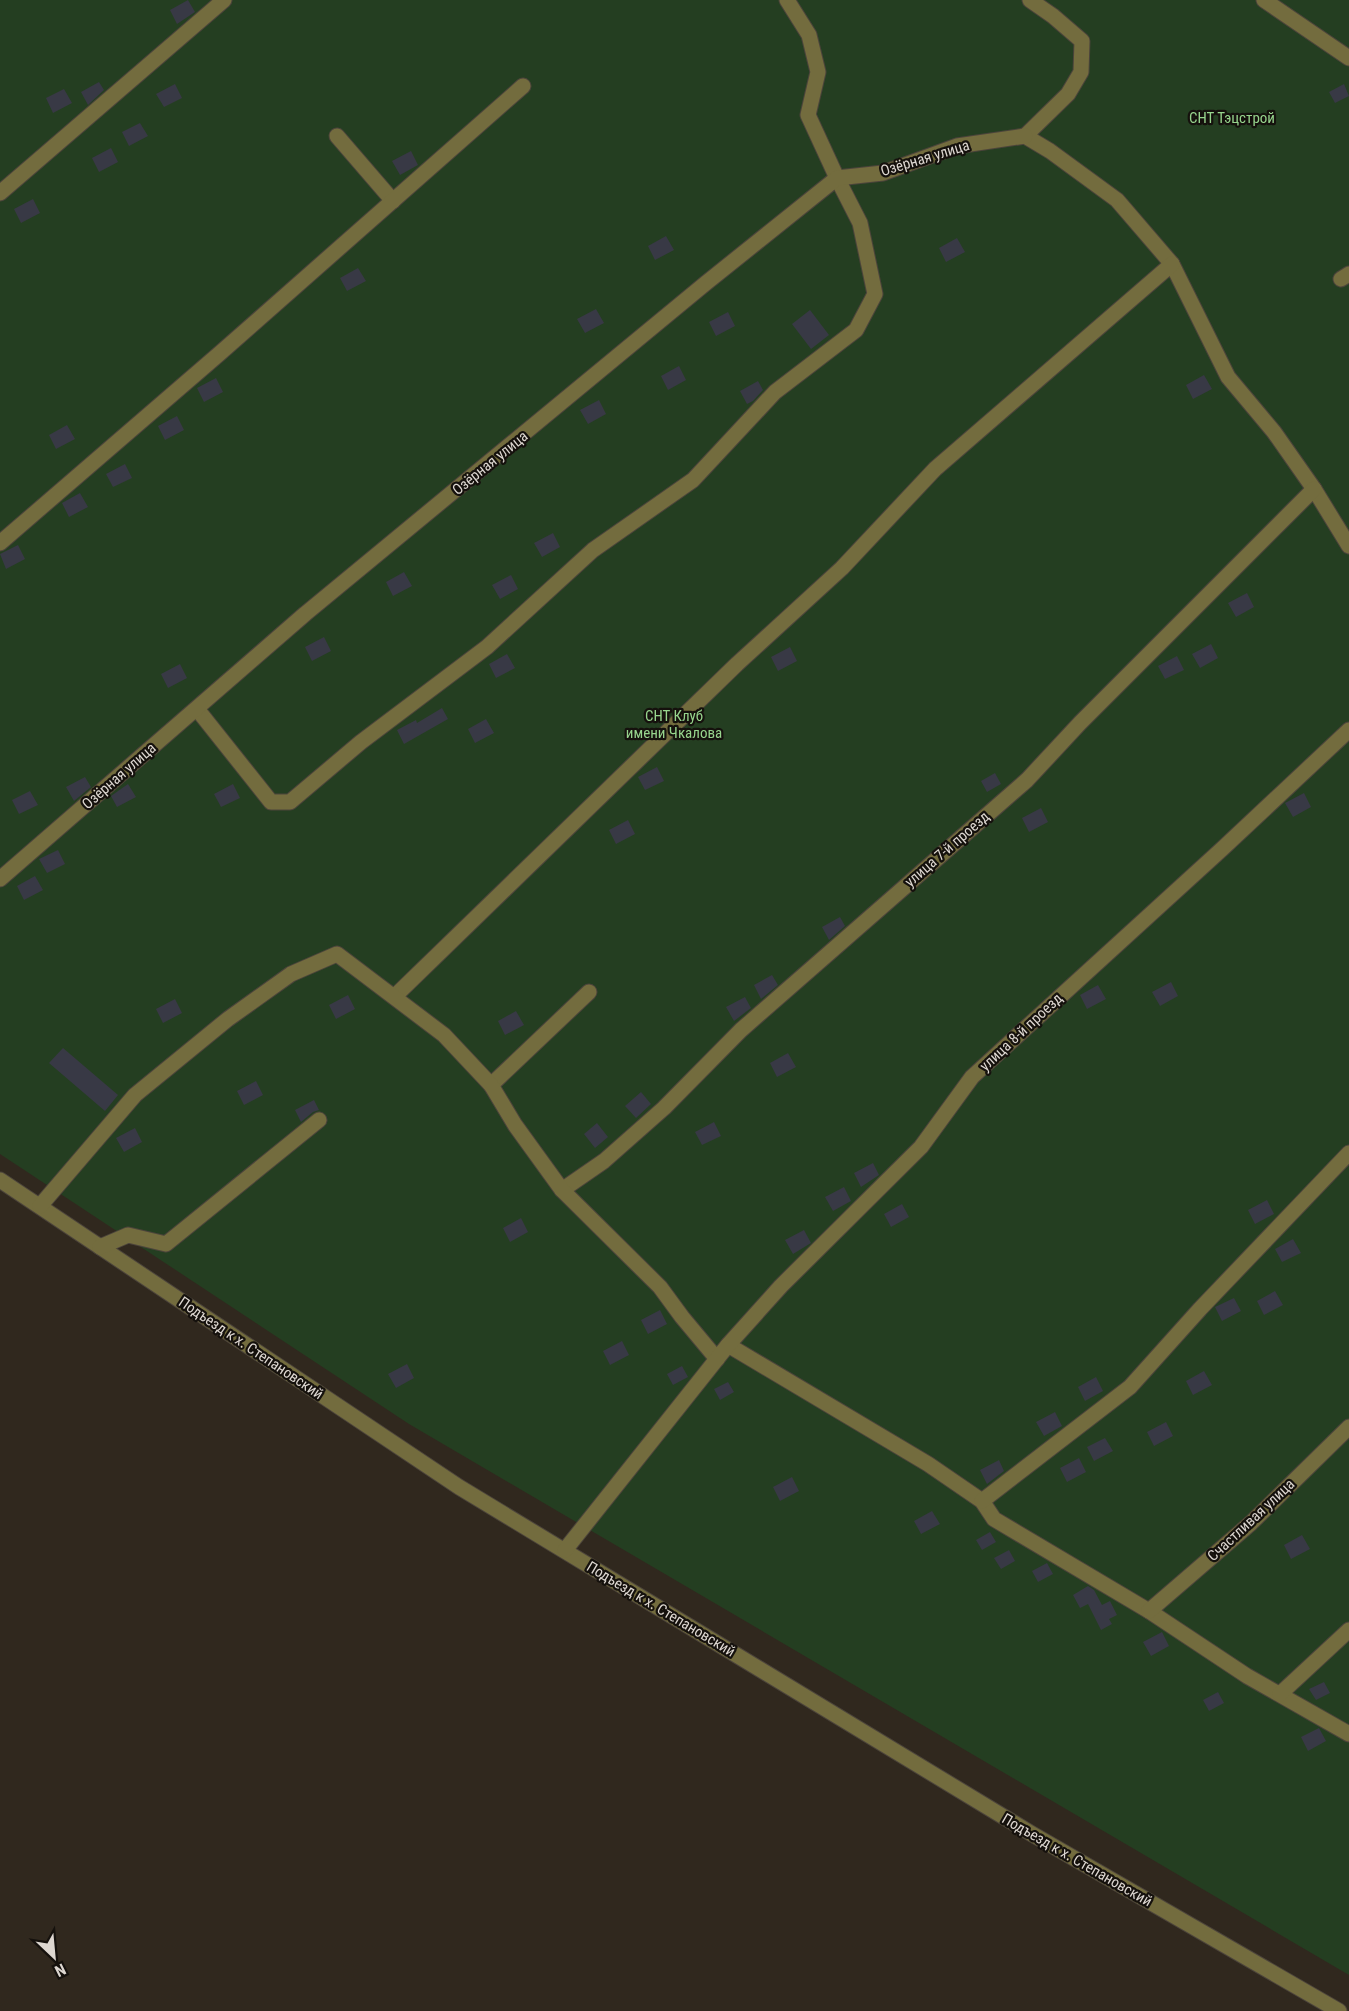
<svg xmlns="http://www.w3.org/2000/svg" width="1349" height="2011" font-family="'Roboto Condensed',sans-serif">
	<rect width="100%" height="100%" fill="#30281e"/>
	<path fill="#243e21" d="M 0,0 L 1349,0 L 1349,1975 L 409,1424 L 0,1154 Z"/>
	<g fill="#383945">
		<path d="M 188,0 L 195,12 L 177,24 L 170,10 Z"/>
		<path d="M 99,82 L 104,90 L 88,105 L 81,92 Z"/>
		<path d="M 175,84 L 182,98 L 164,107 L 156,94 Z"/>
		<path d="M 1344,84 L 1349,96 L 1335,103 L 1329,92 Z"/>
		<path d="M 64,89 L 72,103 L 53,113 L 46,98 Z"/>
		<path d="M 140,123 L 148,136 L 129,146 L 122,132 Z"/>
		<path d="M 111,148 L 118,162 L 99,172 L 92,158 Z"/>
		<path d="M 411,151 L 418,165 L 400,175 L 392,161 Z"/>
		<path d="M 33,199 L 40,213 L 21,223 L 14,209 Z"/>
		<path d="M 666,236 L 674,250 L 655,260 L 648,246 Z"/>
		<path d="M 957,238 L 965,252 L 946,262 L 939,248 Z"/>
		<path d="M 358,268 L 366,281 L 347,291 L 340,278 Z"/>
		<path d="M 596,309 L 604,323 L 585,333 L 577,319 Z"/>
		<path d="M 810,310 L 829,335 L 811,349 L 792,324 Z"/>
		<path d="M 728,312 L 735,326 L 716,336 L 709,322 Z"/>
		<path d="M 679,366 L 686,380 L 668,390 L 661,376 Z"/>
		<path d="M 1204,375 L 1212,389 L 1193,399 L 1186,385 Z"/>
		<path d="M 216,378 L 223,392 L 204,402 L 197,388 Z"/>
		<path d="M 758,381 L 763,390 L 753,401 L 747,404 L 740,391 Z"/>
		<path d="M 599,400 L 606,414 L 588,424 L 580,410 Z"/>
		<path d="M 177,416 L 184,430 L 165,440 L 158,426 Z"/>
		<path d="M 67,425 L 75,439 L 56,449 L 49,435 Z"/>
		<path d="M 125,464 L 132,478 L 113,487 L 106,474 Z"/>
		<path d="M 80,493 L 88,507 L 69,517 L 62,503 Z"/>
		<path d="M 553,533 L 560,547 L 542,557 L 534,543 Z"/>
		<path d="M 18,545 L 25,559 L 6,569 L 0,554 Z"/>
		<path d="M 404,572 L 412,586 L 393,596 L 386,582 Z"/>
		<path d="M 511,575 L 518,589 L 500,599 L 492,585 Z"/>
		<path d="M 1247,593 L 1254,607 L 1236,617 L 1228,603 Z"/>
		<path d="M 324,637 L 331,651 L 312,661 L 305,647 Z"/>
		<path d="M 1211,644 L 1218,658 L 1200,668 L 1192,654 Z"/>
		<path d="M 790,647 L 797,661 L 778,671 L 771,657 Z"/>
		<path d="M 507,654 L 515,668 L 496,678 L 489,664 Z"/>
		<path d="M 1177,656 L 1184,670 L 1165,679 L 1158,666 Z"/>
		<path d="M 180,664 L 187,678 L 168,688 L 161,674 Z"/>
		<path d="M 442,708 L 448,719 L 404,744 L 397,730 L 416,720 L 417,723 Z"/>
		<path d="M 486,719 L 494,733 L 475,743 L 468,729 Z"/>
		<path d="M 657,767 L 664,781 L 645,790 L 638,777 Z"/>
		<path d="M 995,773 L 1001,784 L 987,792 L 981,781 Z"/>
		<path d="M 85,777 L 91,787 L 74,801 L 66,787 Z"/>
		<path d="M 128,784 L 136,797 L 117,807 L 111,796 Z"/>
		<path d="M 233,784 L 240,798 L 221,807 L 214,794 Z"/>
		<path d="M 30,791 L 38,805 L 19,814 L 12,800 Z"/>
		<path d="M 1304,793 L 1311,807 L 1293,817 L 1285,803 Z"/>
		<path d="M 1041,808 L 1048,822 L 1029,832 L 1022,818 Z"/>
		<path d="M 628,820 L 635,834 L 616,844 L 609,830 Z"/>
		<path d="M 58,850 L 65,864 L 47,873 L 39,859 Z"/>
		<path d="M 35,876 L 43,890 L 24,900 L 17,886 Z"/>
		<path d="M 840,917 L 845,926 L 829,940 L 822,927 Z"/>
		<path d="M 772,975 L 778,985 L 761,999 L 754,985 Z"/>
		<path d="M 1171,982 L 1178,996 L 1160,1006 L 1152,992 Z"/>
		<path d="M 1098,985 L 1106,999 L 1087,1009 L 1080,995 Z"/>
		<path d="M 348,995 L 355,1009 L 336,1019 L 329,1005 Z"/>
		<path d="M 745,997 L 751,1008 L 734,1021 L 726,1007 Z"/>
		<path d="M 175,999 L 182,1013 L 163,1023 L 156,1009 Z"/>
		<path d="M 516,1011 L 524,1025 L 505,1035 L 498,1021 Z"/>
		<path d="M 63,1048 L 118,1095 L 105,1111 L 49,1063 Z"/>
		<path d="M 788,1053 L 796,1067 L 777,1077 L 770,1063 Z"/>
		<path d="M 256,1081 L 263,1095 L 244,1105 L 237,1091 Z"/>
		<path d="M 641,1092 L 651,1104 L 636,1118 L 625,1106 Z"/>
		<path d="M 314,1100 L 319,1110 L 313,1112 L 301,1122 L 295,1110 Z"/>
		<path d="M 714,1122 L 721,1136 L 702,1145 L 695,1132 Z"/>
		<path d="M 597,1123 L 608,1137 L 595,1148 L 584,1134 Z"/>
		<path d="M 135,1128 L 142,1142 L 124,1152 L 116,1138 Z"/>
		<path d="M 873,1163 L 879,1175 L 861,1187 L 854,1173 Z"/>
		<path d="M 844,1187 L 851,1201 L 833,1211 L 825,1197 Z"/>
		<path d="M 1267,1200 L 1274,1214 L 1255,1224 L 1248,1210 Z"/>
		<path d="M 902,1204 L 909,1217 L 891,1227 L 884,1214 Z"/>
		<path d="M 521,1218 L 528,1232 L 510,1242 L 503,1228 Z"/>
		<path d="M 804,1230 L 811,1243 L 793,1254 L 785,1240 Z"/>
		<path d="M 1293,1239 L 1301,1253 L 1282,1262 L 1275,1249 Z"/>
		<path d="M 1275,1291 L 1283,1305 L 1264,1315 L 1257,1301 Z"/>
		<path d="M 1234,1298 L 1241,1311 L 1222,1321 L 1215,1307 Z"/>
		<path d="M 660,1310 L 667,1324 L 648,1334 L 641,1320 Z"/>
		<path d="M 622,1341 L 629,1355 L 610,1365 L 603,1351 Z"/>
		<path d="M 407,1364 L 414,1378 L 396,1388 L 388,1374 Z"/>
		<path d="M 682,1366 L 688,1377 L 673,1385 L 667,1374 Z"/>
		<path d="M 1204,1371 L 1212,1385 L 1193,1395 L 1186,1381 Z"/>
		<path d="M 1096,1377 L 1103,1391 L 1085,1401 L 1078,1387 Z"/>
		<path d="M 728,1382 L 734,1392 L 720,1400 L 714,1389 Z"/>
		<path d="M 1055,1412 L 1062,1426 L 1044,1436 L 1036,1422 Z"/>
		<path d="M 1166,1422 L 1173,1436 L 1154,1446 L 1147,1432 Z"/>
		<path d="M 1105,1438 L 1113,1451 L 1094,1461 L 1087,1447 Z"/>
		<path d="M 1079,1458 L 1086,1472 L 1067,1482 L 1060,1468 Z"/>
		<path d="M 999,1460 L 1004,1471 L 987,1484 L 980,1470 Z"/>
		<path d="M 792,1477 L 799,1491 L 780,1501 L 773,1487 Z"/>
		<path d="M 932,1511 L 940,1524 L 921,1534 L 914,1521 Z"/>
		<path d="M 990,1532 L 996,1542 L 982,1550 L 976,1540 Z"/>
		<path d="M 1302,1535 L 1310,1549 L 1291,1559 L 1284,1545 Z"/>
		<path d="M 1009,1550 L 1015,1561 L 1001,1569 L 994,1558 Z"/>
		<path d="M 1047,1563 L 1053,1574 L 1038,1582 L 1032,1571 Z"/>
		<path d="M 1088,1586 L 1094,1590 L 1102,1605 L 1110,1601 L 1117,1615 L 1109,1619 L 1112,1624 L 1101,1630 L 1088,1604 L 1080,1608 L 1073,1595 Z"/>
		<path d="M 1162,1632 L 1169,1646 L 1151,1656 L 1143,1642 Z"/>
		<path d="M 1324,1682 L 1330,1693 L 1316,1700 L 1309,1689 Z"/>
		<path d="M 1218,1692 L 1224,1703 L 1209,1711 L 1203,1700 Z"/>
		<path d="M 1319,1728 L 1326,1741 L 1308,1751 L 1301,1737 Z"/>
	</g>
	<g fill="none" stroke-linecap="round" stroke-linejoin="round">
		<defs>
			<g id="minor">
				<path d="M 1030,0 L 1053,16 L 1082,41 L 1081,72 L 1068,94 L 1025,136 L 1050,151 L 1117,200 L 1172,264 L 1228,377 L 1274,432 L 1314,489 L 1349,546"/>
				<path d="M 1264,0 L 1349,58"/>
				<path d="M 337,136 L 393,201"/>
				<path d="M 0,193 L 224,0"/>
				<path d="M 1341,279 L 1349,274"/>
				<path d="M 0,543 L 219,354 L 523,86"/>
				<path d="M 197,709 L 271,802 L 290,802 L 361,742 L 487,647 L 593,550 L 693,480 L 775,392 L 856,330 L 875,294 L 860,223 L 837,178 L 808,115 L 818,72 L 809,35 L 787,0"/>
				<path d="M 0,879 L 305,614 L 706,283 L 837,178 L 883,173 L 957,146 L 1025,136"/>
				<path d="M 395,996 L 737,664 L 842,568 L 935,469 L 1172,264"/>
				<path d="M 491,1085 L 589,992"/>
				<path d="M 0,1180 L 459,1487 L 1032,1834 L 1339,2011"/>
				<path d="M 562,1190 L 604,1161 L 664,1108 L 741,1030 L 1027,780 L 1080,723 L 1314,489"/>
				<path d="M 40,1206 L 135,1095 L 228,1019 L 291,974 L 337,954 L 444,1035 L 491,1085 L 515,1125 L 562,1190 L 660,1287 L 682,1317 L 717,1359"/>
				<path d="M 100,1247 L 128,1235 L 166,1244 L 319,1120"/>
				<path d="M 728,1345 L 928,1464 L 982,1501 L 994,1519 L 1149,1611 L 1247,1676 L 1349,1734"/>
				<path d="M 982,1501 L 1130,1387 L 1200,1309 L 1349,1153"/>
				<path d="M 565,1550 L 728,1345 L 781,1286 L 921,1147 L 972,1077 L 1222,849 L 1349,730"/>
				<path d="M 1149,1611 L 1251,1523 L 1349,1427"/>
				<path d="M 1280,1694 L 1349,1630"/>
			</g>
		</defs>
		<use href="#minor" stroke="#4c443b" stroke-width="17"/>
		<use href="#minor" stroke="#736c3e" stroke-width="15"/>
	</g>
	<g text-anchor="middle" stroke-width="4.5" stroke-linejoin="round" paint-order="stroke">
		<g font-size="15" fill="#97d58d" stroke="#15110d">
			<text x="1232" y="123">СНТ Тэцстрой</text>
			<text x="674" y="721">СНТ Клуб<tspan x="674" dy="17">имени Чкалова</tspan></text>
		</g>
		<g font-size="15" fill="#ddd7d1" stroke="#15110d">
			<text transform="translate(925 158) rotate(-17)" y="5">Озёрная улица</text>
			<text transform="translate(490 463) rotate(-39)" y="5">Озёрная улица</text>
			<text transform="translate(119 776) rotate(-41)" y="5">Озёрная улица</text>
			<text transform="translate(947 849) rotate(-41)" y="5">улица 7-й проезд</text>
			<text transform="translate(1021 1032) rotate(-43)" y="5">улица 8-й проезд</text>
			<text transform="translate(251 1348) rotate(34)" y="5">Подъезд к х. Степановский</text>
			<text transform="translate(1251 1520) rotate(-43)" y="5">Счастливая улица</text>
			<text transform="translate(661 1609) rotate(31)" y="5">Подъезд к х. Степановский</text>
			<text transform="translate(1077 1860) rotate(30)" y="5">Подъезд к х. Степановский</text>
		</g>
	</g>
	<g transform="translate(54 1957) rotate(154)" stroke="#15110d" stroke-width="4.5" paint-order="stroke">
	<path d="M0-4.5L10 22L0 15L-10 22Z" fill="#ddd7d1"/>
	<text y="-9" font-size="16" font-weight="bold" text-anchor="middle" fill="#ddd7d1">N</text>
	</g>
</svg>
